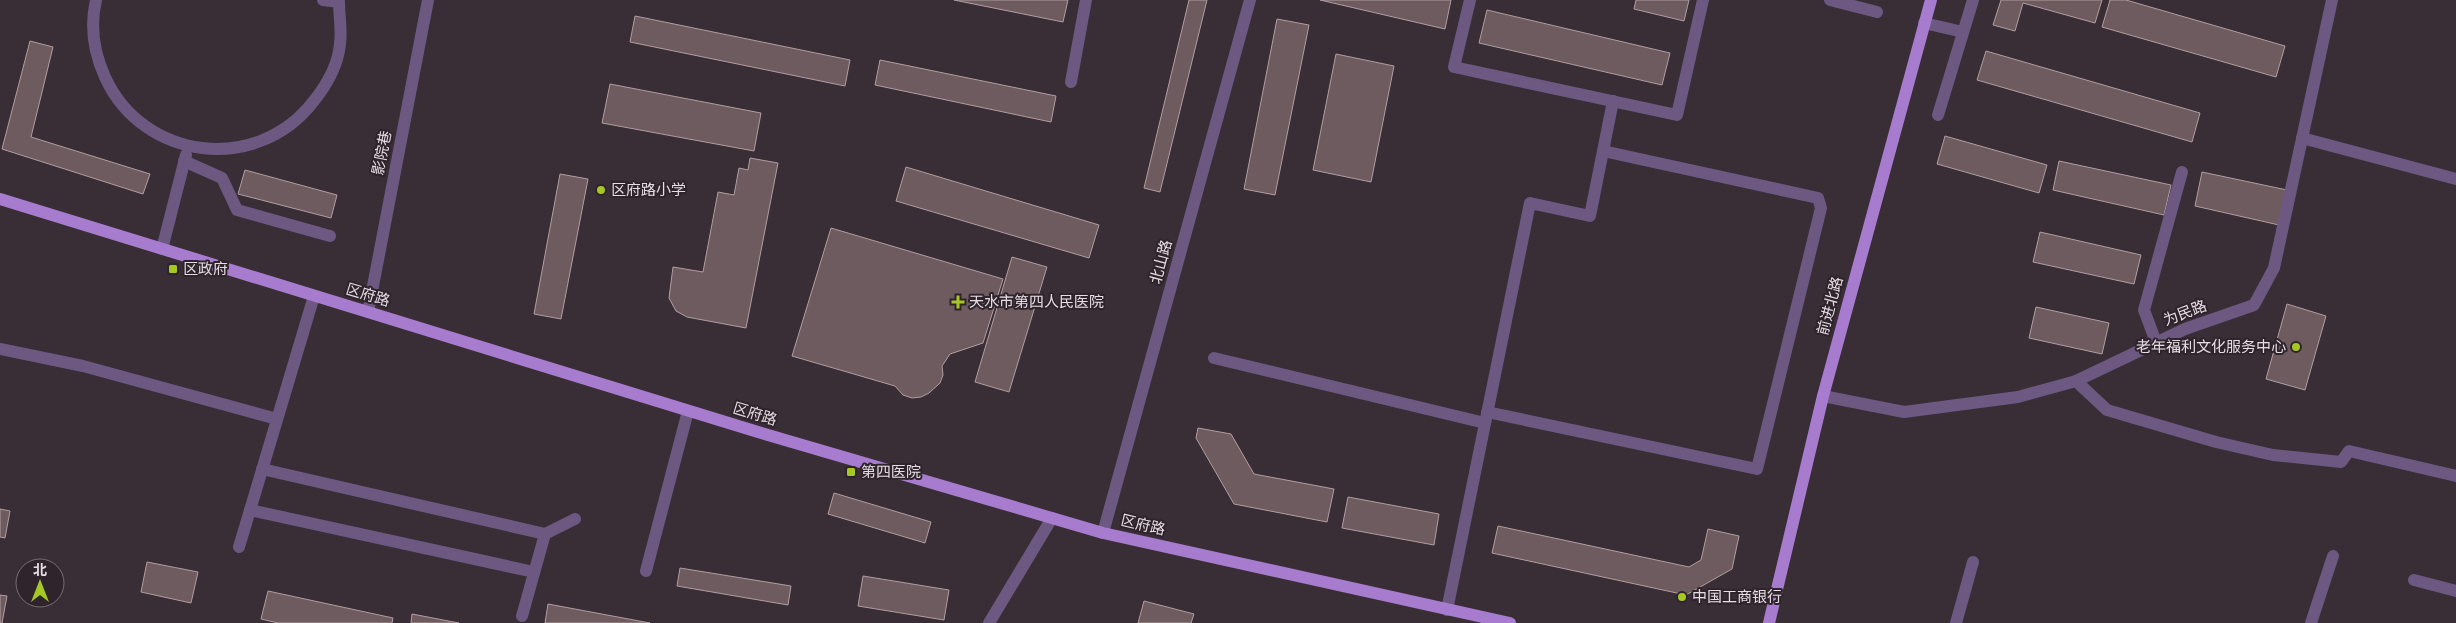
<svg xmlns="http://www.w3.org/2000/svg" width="2456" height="623" font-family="Raleway,'Noto Sans SC',sans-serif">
	<rect width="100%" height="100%" fill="#392d36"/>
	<g fill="#6d5b5f" stroke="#b29ea1">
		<path d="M 954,0 L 1068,0 L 1063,22 Z"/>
		<path d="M 1189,0 L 1207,0 L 1160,192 L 1144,188 Z"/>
		<path d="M 1320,0 L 1451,0 L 1445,29 Z"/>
		<path d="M 1636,0 L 1689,0 L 1684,21 L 1634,9 Z"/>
		<path d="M 2001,0 L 2102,0 L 2095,23 L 2023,3 L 2015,31 L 1993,25 Z"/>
		<path d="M 2110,0 L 2126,0 L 2285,46 L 2276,77 L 2102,27 Z"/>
		<path d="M 1487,10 L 1670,53 L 1662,85 L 1479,43 Z"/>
		<path d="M 635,16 L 850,60 L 845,86 L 630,42 Z"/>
		<path d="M 1277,19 L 1309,25 L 1275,195 L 1244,189 Z"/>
		<path d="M 30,41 L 53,47 L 31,137 L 150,174 L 143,194 L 2,149 Z"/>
		<path d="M 1986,51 L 2200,113 L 2192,142 L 1977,80 Z"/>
		<path d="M 1336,54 L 1394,66 L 1371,182 L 1313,170 Z"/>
		<path d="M 880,60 L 1056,96 L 1051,122 L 875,85 Z"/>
		<path d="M 610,84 L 761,113 L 754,151 L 602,123 Z"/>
		<path d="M 1945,136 L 2047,165 L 2039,193 L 1937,164 Z"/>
		<path d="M 750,158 L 778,163 L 746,328 L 687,317 L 676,311 L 669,298 L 673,267 L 703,272 L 718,192 L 734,195 L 739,168 L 748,170 Z"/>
		<path d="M 2059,161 L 2171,185 L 2164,215 L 2053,190 Z"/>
		<path d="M 906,167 L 1099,225 L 1089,258 L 896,201 Z"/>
		<path d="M 245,170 L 337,195 L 331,218 L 238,194 Z"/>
		<path d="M 2202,172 L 2287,190 L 2279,225 L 2195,206 Z"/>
		<path d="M 560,174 L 588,179 L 561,319 L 534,314 Z"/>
		<path d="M 831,228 L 1003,279 L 983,343 L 950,354 L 942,366 L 943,375 L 940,383 L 929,393 L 921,397 L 912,398 L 903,395 L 895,386 L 792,356 Z"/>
		<path d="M 2040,232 L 2141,255 L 2134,284 L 2033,262 Z"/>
		<path d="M 1012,257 L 1047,267 L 1009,392 L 975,382 Z"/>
		<path d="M 2287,304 L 2326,316 L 2305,390 L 2266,379 Z"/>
		<path d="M 2036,307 L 2109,323 L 2102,354 L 2029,338 Z"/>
		<path d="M 1198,428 L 1231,434 L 1254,474 L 1334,489 L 1327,522 L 1234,504 L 1196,438 Z"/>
		<path d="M 834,493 L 931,522 L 925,543 L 828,514 Z"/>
		<path d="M 1348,497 L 1439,514 L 1434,545 L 1342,528 Z"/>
		<path d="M 0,509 L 10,511 L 5,538 L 0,537 Z"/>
		<path d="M 1498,526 L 1689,567 L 1701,560 L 1708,529 L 1739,536 L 1732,569 L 1686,595 L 1492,553 Z"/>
		<path d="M 147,562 L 198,572 L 191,603 L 141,592 Z"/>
		<path d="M 680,568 L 791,586 L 788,605 L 677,586 Z"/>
		<path d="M 863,576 L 949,590 L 944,620 L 858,606 Z"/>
		<path d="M 268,591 L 393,618 L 392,623 L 278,623 L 261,619 Z"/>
		<path d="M 0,595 L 7,596 L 2,623 L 0,623 Z"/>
		<path d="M 1144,601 L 1194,614 L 1191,623 L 1138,623 Z"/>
		<path d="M 548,604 L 650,623 L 545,623 Z"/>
		<path d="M 412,614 L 459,623 L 411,623 Z"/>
	</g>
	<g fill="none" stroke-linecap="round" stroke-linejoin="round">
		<g stroke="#6c5881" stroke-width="12">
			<path d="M 96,0 C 90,26 94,53 105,77 C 143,161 257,174 313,102 C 326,86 338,65 340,44 C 342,31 339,16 339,2 L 323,0"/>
			<path d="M 1470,0 L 1454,67 L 1677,115 L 1703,0"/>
			<path d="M 1830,0 L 1877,12"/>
			<path d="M 1924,23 L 1963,32"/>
			<path d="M 1071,82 L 1086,0"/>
			<path d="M 1938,115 L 1973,0"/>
			<path d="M 2302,138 L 2456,179"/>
			<path d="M 184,161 L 222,178 L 237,210 L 330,236"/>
			<path d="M 162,249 L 186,155"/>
			<path d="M 368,312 L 428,0"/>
			<path d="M 2156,342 L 2144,310 L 2182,172"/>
			<path d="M 0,349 L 83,366 L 277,419"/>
			<path d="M 1214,358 L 1485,423"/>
			<path d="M 2076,381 L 2107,410 L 2216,442 L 2273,455 L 2341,462 L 2349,451 L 2456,476"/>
			<path d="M 1823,396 L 1904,412 L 2018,397 L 2076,381 L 2185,329 L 2254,305 L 2274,268 L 2332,0"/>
			<path d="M 1487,412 L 1757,469 L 1821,208 L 1818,198 L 1603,151"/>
			<path d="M 262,469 L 545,534 L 575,519"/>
			<path d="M 250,510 L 534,572"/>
			<path d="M 1103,533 L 1250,0"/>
			<path d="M 239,547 L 314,296"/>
			<path d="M 646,571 L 688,411"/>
			<path d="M 2414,580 L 2456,591"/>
			<path d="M 1447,610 L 1530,203 L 1590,216 L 1613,101"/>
			<path d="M 522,616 L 545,534"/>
			<path d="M 989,623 L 1052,518"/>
			<path d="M 1956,623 L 1973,562"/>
			<path d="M 2311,623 L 2333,556"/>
		</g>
		<g stroke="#a77ccf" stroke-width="12">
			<path d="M 0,199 L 758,432 L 1103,533 L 1510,623"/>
			<path d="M 1769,623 L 1823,396 L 1931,0"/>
		</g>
	</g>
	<g fill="#a5c823" stroke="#2f232c" stroke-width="2">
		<circle cx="601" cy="190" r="5"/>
		<rect x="168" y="264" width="10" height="10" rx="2.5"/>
		<path d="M955.5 294.5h5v5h5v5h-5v5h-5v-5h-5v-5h5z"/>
		<circle cx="2296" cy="347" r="5"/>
		<rect x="846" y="467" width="10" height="10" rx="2.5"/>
		<circle cx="1682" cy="597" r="5"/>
	</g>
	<g text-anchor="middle" stroke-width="4" stroke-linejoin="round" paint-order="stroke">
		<g font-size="15" fill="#e6dde3" stroke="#2f232c">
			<text transform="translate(382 153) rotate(-79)" y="5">影院巷</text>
			<text transform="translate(1161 262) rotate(-75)" y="5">北山路</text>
			<text transform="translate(368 295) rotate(17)" y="5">区府路</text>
			<text transform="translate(1830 306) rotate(-75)" y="5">前进北路</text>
			<text transform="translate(2185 313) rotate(-21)" y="5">为民路</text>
			<text transform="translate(755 414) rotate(17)" y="5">区府路</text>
			<text transform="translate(1143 525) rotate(13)" y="5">区府路</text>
		</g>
		<g font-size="15" fill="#e6dde3" stroke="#2f232c" text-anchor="start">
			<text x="611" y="195">区府路小学</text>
			<text x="183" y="274">区政府</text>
			<text x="969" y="307">天水市第四人民医院</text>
			<text x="2286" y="352" text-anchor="end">老年福利文化服务中心</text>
			<text x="861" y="477">第四医院</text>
			<text x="1692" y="602">中国工商银行</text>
		</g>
	</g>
	<g transform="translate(40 583)"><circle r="24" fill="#2f232c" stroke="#786d75"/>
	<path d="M0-4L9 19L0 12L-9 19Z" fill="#a5c823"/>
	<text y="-8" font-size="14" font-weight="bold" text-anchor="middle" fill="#e6dde3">北</text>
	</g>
</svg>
